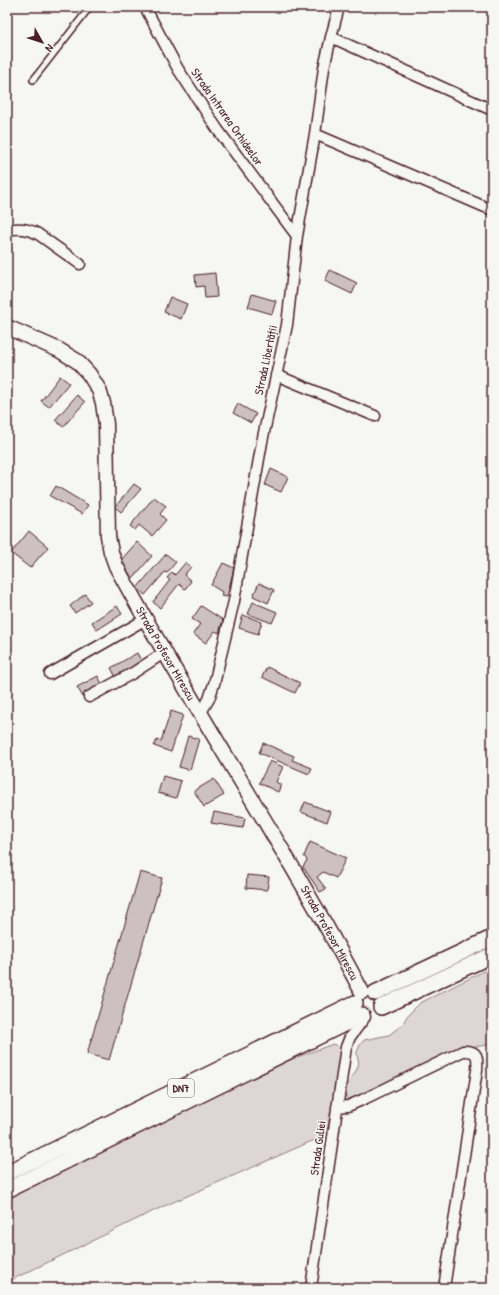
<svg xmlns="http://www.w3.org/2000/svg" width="499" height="1295" viewBox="0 0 499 1295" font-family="'Patrick Hand',sans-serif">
	<rect width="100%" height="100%" fill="#f6f6f2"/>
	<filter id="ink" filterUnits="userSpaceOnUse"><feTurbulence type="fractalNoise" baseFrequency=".025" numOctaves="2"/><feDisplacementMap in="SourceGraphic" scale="8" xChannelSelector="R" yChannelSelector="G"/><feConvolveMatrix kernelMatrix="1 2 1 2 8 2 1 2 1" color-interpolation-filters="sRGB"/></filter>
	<g filter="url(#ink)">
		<path fill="#ddd6d5" stroke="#947a80" d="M492,967V1043C483,1047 473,1047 463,1045L353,1099L349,1100L346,1097C346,1094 346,1090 347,1087C351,1074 364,1068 356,1054L360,1045L364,1040L389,1035L403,1024L407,1016L420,1003Z
			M333,1044L337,1046L340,1049V1057L333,1105L326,1135L162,1207L7,1282V1198L82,1160L286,1061Z"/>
		<path fill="#ccc1c0" stroke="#4a1f2b" d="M330,270L357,283L352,294L325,281Z
			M215,273L217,297L205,298L204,286L196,287L195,275Z
			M252,294L276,301L272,314L248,307Z
			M170,297L187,304L181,319L164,312Z
			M60,376L69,383L49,407L41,401Z
			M77,395L85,402L63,427L55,420Z
			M238,404L256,414L251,423L233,413Z
			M271,469L288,477L281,492L265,485Z
			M134,484L141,489L121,512L115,507Z
			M56,486L88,505L82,514L50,496Z
			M154,497L166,506L160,514L166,520L152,536L139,525L135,530L130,526Z
			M29,531L48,547L30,568L11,553Z
			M137,542L152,556L133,578L125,569L121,560Z
			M166,554L176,562L167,573L165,572L145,595L137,588Z
			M186,562L191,567L184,575L191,581L185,589L179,584L160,608L153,602L170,580L167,578L172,572L175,575Z
			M223,563L234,568L227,597L221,596L222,592L211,585Z
			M259,583L274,590L268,603L253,596Z
			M85,594L91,602L75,613L70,606Z
			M253,602L277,612L272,623L248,614Z
			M117,606L122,614L97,630L92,622Z
			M201,606L223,620L219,633L215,631L206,643L193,634L200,624L192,619Z
			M243,615L262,622L258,634L239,628Z
			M137,653L143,664L117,679L111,668Z
			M267,667L300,683L295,693L262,677Z
			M98,676L103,686L83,697L77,687Z
			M171,711L183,715L171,752L154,746L157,740L161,741Z
			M188,736L199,739L190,770L179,767Z
			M263,743L294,756L292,760L312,768L309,774L259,753Z
			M270,761L283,767L276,782L281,785L278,792L259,783Z
			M163,776L181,781L176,798L158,793Z
			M214,779L224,795L204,807L194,791Z
			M305,802L331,812L327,822L301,812Z
			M214,812L245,818L243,828L211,823Z
			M310,842L346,858L336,878L323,872L317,877L326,889L320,892L303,867L307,860L304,856Z
			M140,872L162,878L109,1060L87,1054Z
			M247,875L269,877L267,890L246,888Z"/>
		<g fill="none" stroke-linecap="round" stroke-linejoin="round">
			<defs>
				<path id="lane" d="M33,80L90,7"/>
				<path id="street" d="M145,7L178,69L218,130L297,236
					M331,37L492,110
					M315,134L492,210
					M7,230C19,228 27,228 38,234L80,264
					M276,375L375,416
					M50,674L146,619
					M89,697L133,673L165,652
					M200,714L209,699L214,684L234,601L262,442L287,325L297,236L315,134L324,68L331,37L339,7
					M337,1107L348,1106L362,1100L463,1051C478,1050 478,1057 477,1070L444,1288
					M311,1288L346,1047L350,1037L365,1017"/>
				<g id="secondary">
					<path id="s1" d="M7,327L59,350L77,361L89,374L99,390L103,403L106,424L108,536L111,552L116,566C194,711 286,847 362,992"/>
				</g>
				<path id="primary" d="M375,993L492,938
					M381,1007L492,955
					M7,1173L355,1003
					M7,1190L362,1015"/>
			</defs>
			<use href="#lane" stroke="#4a1f2b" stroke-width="8"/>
			<use href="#street" stroke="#4a1f2b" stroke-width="13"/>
			<use href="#secondary" stroke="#4a1f2b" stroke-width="17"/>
			<use href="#primary" stroke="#4a1f2b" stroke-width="18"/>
			<use href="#lane" stroke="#f6f6f2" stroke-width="5"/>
			<use href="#street" stroke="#f6f6f2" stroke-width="10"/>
			<use href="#secondary" stroke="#f6f6f2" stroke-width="14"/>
			<use href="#primary" stroke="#f6f6f2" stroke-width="15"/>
		</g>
	</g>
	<g text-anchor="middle" stroke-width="3" stroke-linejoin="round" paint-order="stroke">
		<rect fill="#f6f6f2" stroke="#7e6067" stroke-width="1" x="168" y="1079" width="26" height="18" rx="3"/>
		<g font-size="11" font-weight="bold" fill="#4a1f2b">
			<text x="181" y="1092">DN7</text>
		</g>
		<g font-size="12" fill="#4a1f2b" stroke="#f6f6f2">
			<text transform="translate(227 117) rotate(55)" y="4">Strada Intrarea Orhideelor</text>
			<text transform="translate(266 360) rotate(-78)" y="4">Strada Libertății</text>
			<text dy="4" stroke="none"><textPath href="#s1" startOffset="393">Strada Profesor Mirescu</textPath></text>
			<text dy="4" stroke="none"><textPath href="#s1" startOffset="717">Strada Profesor Mirescu</textPath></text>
			<text transform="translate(318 1148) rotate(-82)" y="4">Strada Guliei</text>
		</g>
	</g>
	<rect width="499" height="1295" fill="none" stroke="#f6f6f2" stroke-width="24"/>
	<rect x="12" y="12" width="475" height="1271" fill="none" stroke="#4a1f2b" stroke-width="1.5" filter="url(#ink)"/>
	<g transform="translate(42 42) rotate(129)" stroke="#f6f6f2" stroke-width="3" paint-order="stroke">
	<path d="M0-3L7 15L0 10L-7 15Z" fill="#4a1f2b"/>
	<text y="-6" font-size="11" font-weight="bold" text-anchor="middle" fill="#4a1f2b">N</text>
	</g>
</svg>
